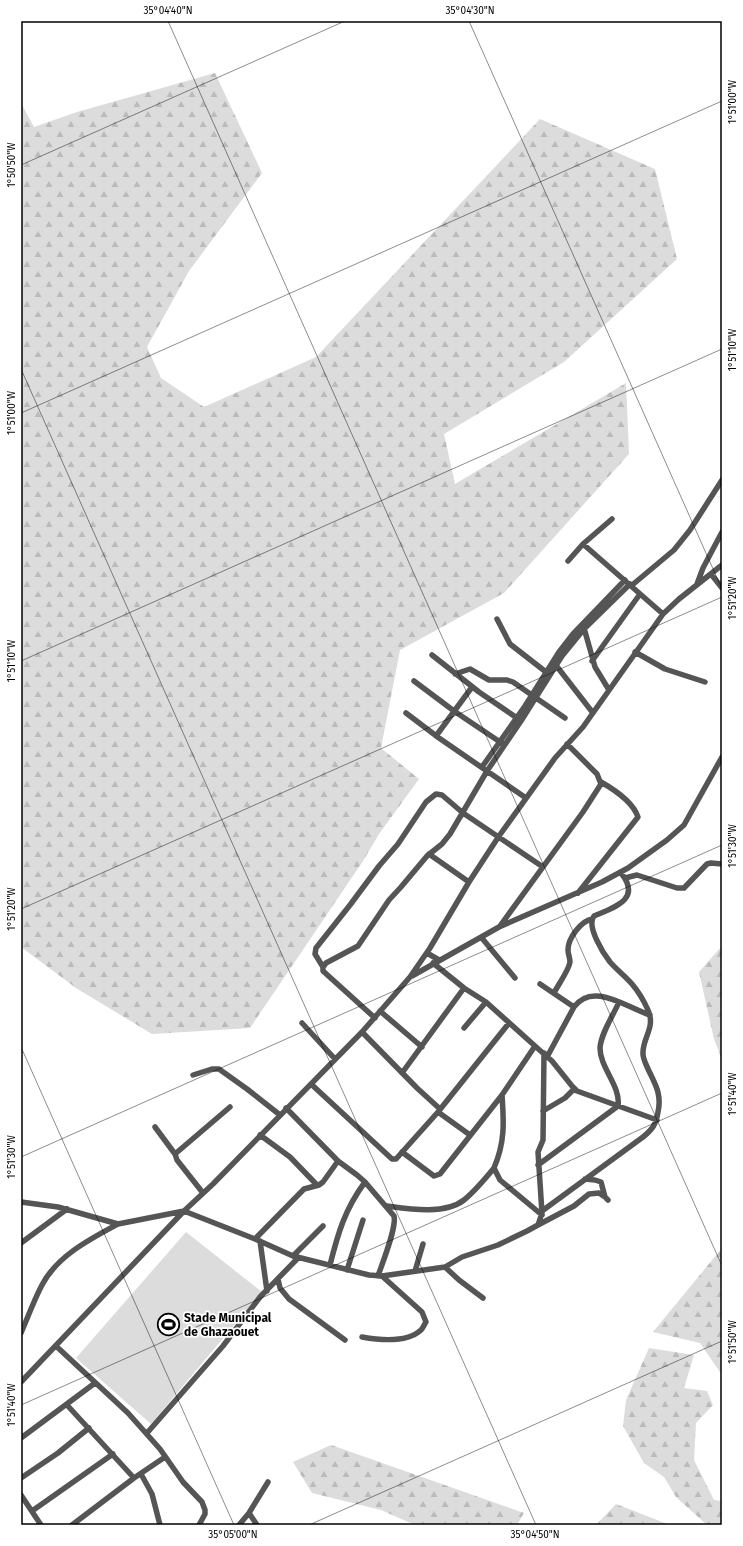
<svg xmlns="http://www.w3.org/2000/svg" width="743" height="1546" viewBox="0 0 743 1546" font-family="'Fira Sans',sans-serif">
	<defs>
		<pattern id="forest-firs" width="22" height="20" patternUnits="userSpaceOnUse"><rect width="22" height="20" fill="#dcdcdc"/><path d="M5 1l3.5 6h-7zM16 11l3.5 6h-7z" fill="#bbb"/></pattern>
	</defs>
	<rect width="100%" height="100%" fill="#fff"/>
	<path fill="url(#forest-firs)" d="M215,73L262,173L189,271L147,347L161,378L204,407L316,357L540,119L655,169L677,259L564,362L444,434L455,484L626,383L629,454L504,593L400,650L381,748L419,779L379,834L363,861L250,1028L152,1034L76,988L21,947V103L34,127L77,112Z
		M722,946V1060L714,1039L699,972Z
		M722,1248V1375L700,1343L653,1332Z
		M649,1348L694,1355L684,1388L707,1391L713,1405L696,1423L694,1460L714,1500L722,1501V1525H707L676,1497L664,1477L644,1463L623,1426L626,1400Z
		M331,1445L524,1513L517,1525H415L381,1510L312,1493L293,1462Z
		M616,1504L670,1525H596Z"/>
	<path fill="#dcdcdc" d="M186,1232L262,1292L151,1424L76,1358Z"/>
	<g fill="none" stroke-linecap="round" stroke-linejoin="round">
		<path stroke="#555" stroke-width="5.5" d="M583,544L663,614
			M568,561L583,544L612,519
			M711,574L722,588
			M697,584L703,568L722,532
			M631,586L674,550L690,530L722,480
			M497,619L510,644L546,672
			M584,628L595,667L609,690
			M635,652L665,669L705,682
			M432,655L479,692L520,720
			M592,661L640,594
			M555,664L593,713
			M455,674L470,669L489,680H507L513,682L565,718
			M414,681L454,711L503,744
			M406,713L439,738L526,798
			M436,736L472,687
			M482,767L525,706L559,652L573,634L625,580
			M429,854L469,882
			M625,878L637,875L677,888H684L707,864L711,863L722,864
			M578,893L638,817C633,802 615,790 601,782
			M500,926L583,812L601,784L597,774L567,744
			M481,937L515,978
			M427,953L439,960
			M323,967L315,954L316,948L350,905L379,866L398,844L426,802L436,794L442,795L463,813L543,867
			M412,976L499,927L602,882L628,868L667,840L684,825L722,757
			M540,984L574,1007
			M554,993C558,985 569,970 570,962C570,958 568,954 568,950C568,938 581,921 592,919
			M380,1011L422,1047
			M375,1018L323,971V967L326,963L358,946L389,900L401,887L427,856L442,844L450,834L487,771L521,721L562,656L584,629L630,584
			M302,1023L335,1059
			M464,1028L486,1002
			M362,1032L417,1088L440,1109
			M535,1046L552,1061L572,1086L577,1091L657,1120
			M547,1057L574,1007C593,981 627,1008 650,1015
			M402,1073L464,988
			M193,1075L212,1069H219L247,1089L280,1115
			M311,1084L392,1159H396L438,1112L509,1023
			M502,1095C504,1123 505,1142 494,1168L500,1180L542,1215
			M286,1108L338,1161L357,1175L365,1182L394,1216C397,1227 382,1264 378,1276
			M543,1111L565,1098L574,1089
			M438,1112L470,1135
			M155,1127L175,1154
			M260,1135L290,1157L317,1185
			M402,1152L434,1176L440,1174L502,1095L535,1046L486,1002L464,988L433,963
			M538,1165L618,1106C621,1086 600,1068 600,1048C601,1033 613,1016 619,1002
			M585,1179L595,1180L601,1182L605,1197
			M203,1193L177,1160L175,1154L230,1107
			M21,1202L58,1207L118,1224L184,1211L255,1239L293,1256L369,1275L382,1276L445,1267L462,1257L498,1245L527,1231L538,1225L542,1213L538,1152L543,1140L544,1053
			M387,1206C409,1209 445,1215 464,1200C475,1191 485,1179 494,1168
			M542,1211L643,1137C653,1129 656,1124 658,1112C662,1094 655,1084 648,1069C646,1064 643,1059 643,1054C642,1038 656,1028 648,1010C644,1001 638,991 632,984C625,976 617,970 610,962C603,953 586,926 594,916C615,907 642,899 621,873
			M538,1225L574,1206L589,1194L599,1193L605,1197L608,1200
			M255,1239L304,1189L319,1185L323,1182L338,1161
			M260,1241L267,1291
			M21,1243L67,1209
			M293,1256L323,1226
			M330,1265C338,1233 345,1209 365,1182
			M445,1267L459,1280L483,1298
			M347,1270L363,1220
			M415,1271L423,1244
			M278,1279L280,1288L289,1299L345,1340
			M21,1333C28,1317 34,1300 42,1285C57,1256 90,1239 118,1224
			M362,1337C379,1340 407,1343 421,1330C423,1328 424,1325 426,1322L422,1312L382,1276
			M56,1346L128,1413L160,1449L183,1482L202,1502L205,1510V1514L199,1525
			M21,1382L184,1211L213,1184L362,1032L410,977L430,948L469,882L499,836L555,758L583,727L663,614L679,599L722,565
			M67,1405L134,1478
			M147,1433L223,1346L260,1297L298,1258
			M21,1438L95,1383
			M141,1474L152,1494L160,1525
			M21,1478L58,1453L89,1428
			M21,1495L41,1525
			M32,1511L113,1454
			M249,1513L257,1525
			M72,1525L134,1478L165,1457
			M239,1525L249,1513L268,1482"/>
	</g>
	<path fill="none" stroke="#000" stroke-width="1" stroke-opacity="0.45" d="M168,21L722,1266M469,21L722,589M21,165L345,21M21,369L536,1525M21,413L722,101M21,661L722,349M21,909L722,597M21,1047L234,1525M21,1157L722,845M21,1405L722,1093M309,1525L722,1341"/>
	<defs>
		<symbol id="stadium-ring" viewBox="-11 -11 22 22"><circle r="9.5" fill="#fff" stroke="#000" stroke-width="1.5"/><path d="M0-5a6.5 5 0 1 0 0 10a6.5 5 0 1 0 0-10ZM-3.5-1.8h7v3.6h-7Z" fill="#000"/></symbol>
	</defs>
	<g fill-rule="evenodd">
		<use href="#stadium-ring" x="156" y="1312" width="25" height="25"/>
	</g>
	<g text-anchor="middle" stroke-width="3.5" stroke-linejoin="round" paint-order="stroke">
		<g font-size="12" font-weight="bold" fill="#000" stroke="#fff" text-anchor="start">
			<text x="184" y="1322">Stade Municipal<tspan x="184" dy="14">de Ghazaouet</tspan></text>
		</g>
	</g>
	<rect width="743" height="1546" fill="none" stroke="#ffffff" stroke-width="44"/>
	<rect x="22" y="22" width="699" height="1502" fill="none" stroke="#000" stroke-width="1.5"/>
	<g font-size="10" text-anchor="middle" fill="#000">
		<text x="168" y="14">35°04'40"N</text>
		<text x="470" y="14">35°04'30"N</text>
		<text transform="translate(732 102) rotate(-90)" y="4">1°51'00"W</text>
		<text transform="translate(11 165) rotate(-90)" y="4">1°50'50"W</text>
		<text transform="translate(732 350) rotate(-90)" y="4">1°51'10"W</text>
		<text transform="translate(11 413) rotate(-90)" y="4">1°51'00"W</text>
		<text transform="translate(732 598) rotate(-90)" y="4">1°51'20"W</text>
		<text transform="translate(11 661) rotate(-90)" y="4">1°51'10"W</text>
		<text transform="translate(732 846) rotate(-90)" y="4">1°51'30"W</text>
		<text transform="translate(11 909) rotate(-90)" y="4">1°51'20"W</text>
		<text transform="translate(732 1094) rotate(-90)" y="4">1°51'40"W</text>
		<text transform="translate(11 1157) rotate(-90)" y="4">1°51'30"W</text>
		<text transform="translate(732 1342) rotate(-90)" y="4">1°51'50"W</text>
		<text transform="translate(11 1405) rotate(-90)" y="4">1°51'40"W</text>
		<text x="233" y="1538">35°05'00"N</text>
		<text x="535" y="1538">35°04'50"N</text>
	</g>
</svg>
